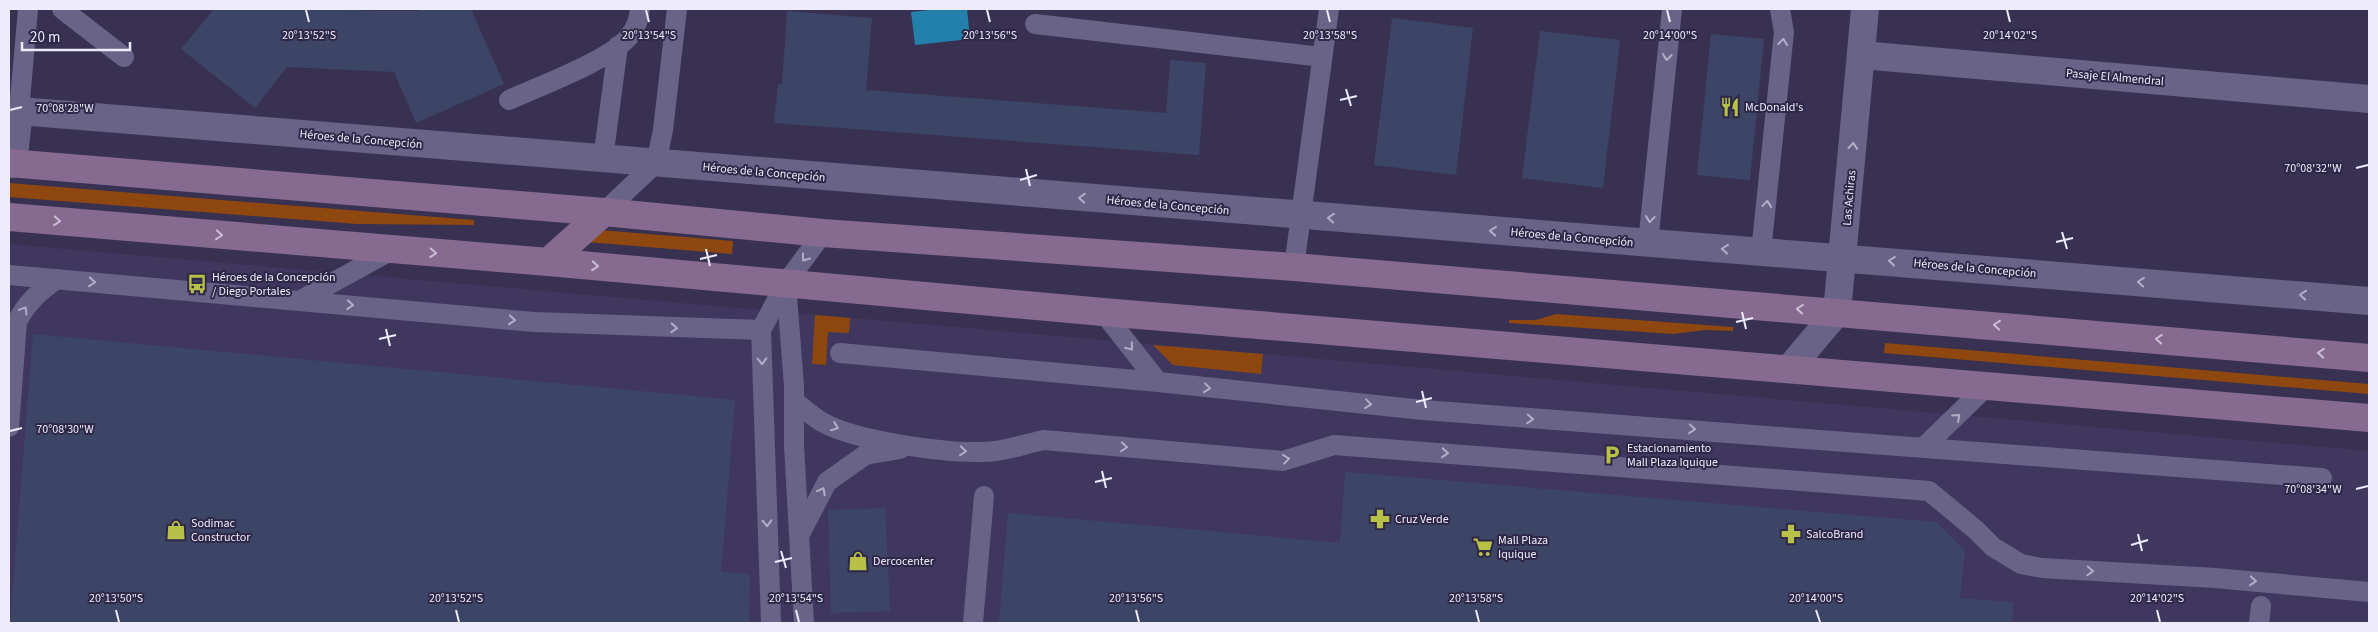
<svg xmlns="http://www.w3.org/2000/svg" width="2378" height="632" viewBox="0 0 2378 632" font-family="'Source Sans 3',sans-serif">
	<rect width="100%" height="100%" fill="#383152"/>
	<path fill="#40375f" d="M9,244L2369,451V623H9Z"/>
	<path fill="#8d470f" d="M9,183L474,220V225L357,224L9,197Z
		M600,230L733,241L732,254L586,242Z
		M1556,314L1733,327V331L1705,330L1673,334L1509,323V320H1536Z
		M815,315L850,318L849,333L828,332L826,365L812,364Z
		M1885,343L2369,384V394L1884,353Z
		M1153,345L1263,354L1261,374L1173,365Z"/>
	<path fill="#2280aa" d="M939,9H967L970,39L915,45L911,12Z"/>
	<path fill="#3d4567" d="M214,9L419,11L423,9H471L504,84L416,123L394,72L287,67L255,108L181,49Z
		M787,11L872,18L866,90L1166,113L1170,60L1206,63L1199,155L774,123L778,84H782Z
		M1392,18L1473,28L1456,175L1374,165Z
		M1540,31L1620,40L1603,188L1522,178Z
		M1711,34L1764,39L1750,180L1697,175Z
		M33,334L735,400L721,572L750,574L749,623H10Z
		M1345,472L1936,522L1965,551L1960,598L2013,602L2012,623H999L1008,513L1340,543Z
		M885,508L890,611L831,613L828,510Z"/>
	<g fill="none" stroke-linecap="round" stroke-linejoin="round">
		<path stroke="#6a6388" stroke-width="20" d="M62,9L124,57
			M1035,24L1322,57
			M509,100C539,86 614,59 631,34C637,26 639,19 640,9
			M19,111L28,9
			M603,159L618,46
			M604,212L656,163L663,130L677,9
			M1648,243L1672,9
			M1761,252L1784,32L1780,9
			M1294,267L1329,9
			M9,275L534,322L761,330
			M786,283L794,386V445L804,623
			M301,300L392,250
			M1103,312L1158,382
			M840,353L1158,382L1423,410L2322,478
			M794,401C803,408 812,416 822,422C855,441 944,453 983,452C1004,452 1024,444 1044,440L1283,461L1334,445L1929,491L1976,530L1993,547L2021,564L2042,568L2215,578L2369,592
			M9,427L17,322C27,302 39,292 57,279
			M1923,448L1988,385
			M800,534L827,482L865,455L900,449
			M771,623L761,330L786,283L823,233
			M973,623L984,496
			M2259,623L2261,606"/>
		<path stroke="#6a6388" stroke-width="28" d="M1861,55L2369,99
			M13,164L19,111L2369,301
			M1789,369L1837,312L1865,9"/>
		<path stroke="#876a8f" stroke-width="28" d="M9,163L604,212L823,233L1294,267L2369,358
			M9,217L548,262L1103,312L2369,418
			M548,262L604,212"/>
	</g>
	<defs><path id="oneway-chevron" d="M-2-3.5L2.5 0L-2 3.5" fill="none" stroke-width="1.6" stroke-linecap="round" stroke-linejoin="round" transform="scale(1.25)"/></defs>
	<g stroke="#b3aec8">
		<use href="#oneway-chevron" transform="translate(1783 42) rotate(-84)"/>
		<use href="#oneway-chevron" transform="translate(1667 57) rotate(96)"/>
		<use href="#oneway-chevron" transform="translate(1853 146) rotate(-85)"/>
		<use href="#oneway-chevron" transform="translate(1082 198) rotate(-175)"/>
		<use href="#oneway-chevron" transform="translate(1767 204) rotate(-85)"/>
		<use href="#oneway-chevron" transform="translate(1331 218) rotate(-175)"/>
		<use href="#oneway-chevron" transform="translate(1650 219) rotate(96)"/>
		<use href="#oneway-chevron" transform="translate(1493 231) rotate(-175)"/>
		<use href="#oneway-chevron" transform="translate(1725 249) rotate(-175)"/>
		<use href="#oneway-chevron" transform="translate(805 258) rotate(126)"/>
		<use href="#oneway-chevron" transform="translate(1892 261) rotate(-175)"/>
		<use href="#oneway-chevron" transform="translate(92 282) rotate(5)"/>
		<use href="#oneway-chevron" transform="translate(2141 282) rotate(-175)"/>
		<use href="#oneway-chevron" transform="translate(2303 295) rotate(-175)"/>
		<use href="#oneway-chevron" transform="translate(350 305) rotate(5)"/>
		<use href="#oneway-chevron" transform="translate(24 310) rotate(-59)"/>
		<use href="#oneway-chevron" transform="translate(512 320) rotate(5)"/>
		<use href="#oneway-chevron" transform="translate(674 328) rotate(3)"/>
		<use href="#oneway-chevron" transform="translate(1130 347) rotate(51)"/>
		<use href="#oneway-chevron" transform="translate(762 361) rotate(89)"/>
		<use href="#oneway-chevron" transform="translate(1207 388) rotate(7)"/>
		<use href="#oneway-chevron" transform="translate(1368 404) rotate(6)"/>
		<use href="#oneway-chevron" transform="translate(1957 417) rotate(-42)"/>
		<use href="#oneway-chevron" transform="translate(1530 419) rotate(4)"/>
		<use href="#oneway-chevron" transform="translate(835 427) rotate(21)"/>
		<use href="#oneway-chevron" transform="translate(1692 429) rotate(5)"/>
		<use href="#oneway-chevron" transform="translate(1124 447) rotate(5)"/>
		<use href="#oneway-chevron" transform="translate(963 451) rotate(5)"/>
		<use href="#oneway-chevron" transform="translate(1445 453) rotate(5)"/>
		<use href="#oneway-chevron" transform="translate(1286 459) rotate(-7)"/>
		<use href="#oneway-chevron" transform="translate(822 491) rotate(-62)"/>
		<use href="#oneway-chevron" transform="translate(767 523) rotate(88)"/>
		<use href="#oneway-chevron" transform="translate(2090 571) rotate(3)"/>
		<use href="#oneway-chevron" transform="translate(2253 581) rotate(5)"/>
	</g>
	<g stroke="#cabed6">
		<use href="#oneway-chevron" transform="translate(57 221) rotate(5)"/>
		<use href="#oneway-chevron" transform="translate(219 235) rotate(5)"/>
		<use href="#oneway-chevron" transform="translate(433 253) rotate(4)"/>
		<use href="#oneway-chevron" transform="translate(595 266) rotate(5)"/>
		<use href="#oneway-chevron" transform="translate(1800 309) rotate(-175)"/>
		<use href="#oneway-chevron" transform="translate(1997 325) rotate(-175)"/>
		<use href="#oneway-chevron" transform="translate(2159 339) rotate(-175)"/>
		<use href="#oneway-chevron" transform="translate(2321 353) rotate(-175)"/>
	</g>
	<path fill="none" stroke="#eeebfc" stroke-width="2" d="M306,10L309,22M646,10L649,22M987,10L990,22M1327,10L1330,22M1667,10L1670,22M2007,10L2010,22M1346,89L1351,106M1340,100L1357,96M10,110L22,107M2356,168L2368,165M1026,169L1030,186M1020,180L1037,175M2062,232L2067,249M2056,242L2073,238M706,249L710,266M700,259L717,255M1742,312L1746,329M1736,322L1753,318M386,329L390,346M379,339L396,335M1422,391L1426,408M1416,402L1432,398M10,431L22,428M1102,471L1106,488M1095,482L1112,478M2356,489L2368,486M2138,534L2142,551M2131,545L2148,540M781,551L786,568M775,562L792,558M116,610L119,622M456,610L459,622M796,610L799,622M1136,610L1139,622M1476,610L1479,622M1816,610L1820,622M2157,610L2160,622"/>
	<defs>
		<symbol id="restaurant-bare" viewBox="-9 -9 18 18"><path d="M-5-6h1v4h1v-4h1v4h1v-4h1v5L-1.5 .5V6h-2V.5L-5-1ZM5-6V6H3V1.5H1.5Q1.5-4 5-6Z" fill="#b8c147" stroke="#2e2747" stroke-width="2.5" paint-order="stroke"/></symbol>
		<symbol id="bus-bare" viewBox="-9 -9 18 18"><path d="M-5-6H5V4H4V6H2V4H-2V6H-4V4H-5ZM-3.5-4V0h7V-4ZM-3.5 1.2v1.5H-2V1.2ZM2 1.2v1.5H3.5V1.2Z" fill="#b8c147" stroke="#2e2747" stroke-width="2.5" paint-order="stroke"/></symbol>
		<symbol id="parking-bare" viewBox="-9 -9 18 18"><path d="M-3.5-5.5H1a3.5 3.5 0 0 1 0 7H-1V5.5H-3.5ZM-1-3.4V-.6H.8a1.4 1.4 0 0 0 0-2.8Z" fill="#b8c147" stroke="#2e2747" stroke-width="2.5" paint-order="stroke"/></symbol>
		<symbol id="pharmacy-bare" viewBox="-9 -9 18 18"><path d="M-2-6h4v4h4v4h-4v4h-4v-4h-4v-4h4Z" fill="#b8c147" stroke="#2e2747" stroke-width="2.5" paint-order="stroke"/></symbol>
		<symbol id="shop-bare" viewBox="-9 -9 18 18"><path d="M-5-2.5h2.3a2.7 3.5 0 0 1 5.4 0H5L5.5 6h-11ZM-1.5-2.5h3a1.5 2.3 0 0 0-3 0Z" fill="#b8c147" stroke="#2e2747" stroke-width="2.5" paint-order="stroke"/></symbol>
		<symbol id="supermarket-bare" viewBox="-9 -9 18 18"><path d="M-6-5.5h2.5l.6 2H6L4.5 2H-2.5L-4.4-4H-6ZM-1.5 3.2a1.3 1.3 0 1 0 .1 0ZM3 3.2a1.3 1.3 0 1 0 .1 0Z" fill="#b8c147" stroke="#2e2747" stroke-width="2.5" paint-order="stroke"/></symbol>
	</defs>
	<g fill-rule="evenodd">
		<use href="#restaurant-bare" x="1716" y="93" width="28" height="28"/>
		<use href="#bus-bare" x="183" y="270" width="28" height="28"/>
		<use href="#parking-bare" x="1598" y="441" width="28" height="28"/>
		<use href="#pharmacy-bare" x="1366" y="505" width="28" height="28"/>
		<use href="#shop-bare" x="162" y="516" width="28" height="28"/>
		<use href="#pharmacy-bare" x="1777" y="520" width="28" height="28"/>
		<use href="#supermarket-bare" x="1469" y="533" width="28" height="28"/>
		<use href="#shop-bare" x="844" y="547" width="28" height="28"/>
	</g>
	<g text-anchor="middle" stroke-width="4" stroke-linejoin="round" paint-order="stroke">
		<g font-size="12" fill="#eeebfc" stroke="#2e2747">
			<text transform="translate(2115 77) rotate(5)" y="4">Pasaje El Almendral</text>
			<text transform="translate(361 139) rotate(5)" y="4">Héroes de la Concepción</text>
			<text transform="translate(764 172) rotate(5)" y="4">Héroes de la Concepción</text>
			<text transform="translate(1849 198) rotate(-85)" y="4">Las Achiras</text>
			<text transform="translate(1168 205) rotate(5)" y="4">Héroes de la Concepción</text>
			<text transform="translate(1572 237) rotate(5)" y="4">Héroes de la Concepción</text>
			<text transform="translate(1975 268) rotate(5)" y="4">Héroes de la Concepción</text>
		</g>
		<g font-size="12" fill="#eeebfc" stroke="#2e2747" text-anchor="start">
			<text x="1745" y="111">McDonald's</text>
			<text x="212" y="281">Héroes de la Concepción<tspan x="212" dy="14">/ Diego Portales</tspan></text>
			<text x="1627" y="452">Estacionamiento<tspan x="1627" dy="14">Mall Plaza Iquique</tspan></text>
			<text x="1395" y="523">Cruz Verde</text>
			<text x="191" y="527">Sodimac<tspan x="191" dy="14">Constructor</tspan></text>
			<text x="1806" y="538">SalcoBrand</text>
			<text x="1498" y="544">Mall Plaza<tspan x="1498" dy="14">Iquique</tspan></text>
			<text x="873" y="565">Dercocenter</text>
		</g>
	</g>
	<g font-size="12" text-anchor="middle" fill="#eeebfc" stroke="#2e2747" stroke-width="4" stroke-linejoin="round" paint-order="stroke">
		<text x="990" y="39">20°13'56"S</text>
		<text x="1330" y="39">20°13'58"S</text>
		<text x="1670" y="39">20°14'00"S</text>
		<text x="2010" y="39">20°14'02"S</text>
		<text x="309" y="39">20°13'52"S</text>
		<text x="649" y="39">20°13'54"S</text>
		<text x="65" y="112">70°08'28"W</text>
		<text x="2313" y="172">70°08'32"W</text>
		<text x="65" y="433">70°08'30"W</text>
		<text x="2313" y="493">70°08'34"W</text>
		<text x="116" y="602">20°13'50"S</text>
		<text x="456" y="602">20°13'52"S</text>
		<text x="796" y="602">20°13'54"S</text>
		<text x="1136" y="602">20°13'56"S</text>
		<text x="1476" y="602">20°13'58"S</text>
		<text x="1816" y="602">20°14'00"S</text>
		<text x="2157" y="602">20°14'02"S</text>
	</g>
	<rect width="2378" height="632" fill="none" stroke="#eeebfc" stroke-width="20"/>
	<path d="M22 42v8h108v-8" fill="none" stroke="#eeebfc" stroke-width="2.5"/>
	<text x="30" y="42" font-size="15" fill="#eeebfc" stroke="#2e2747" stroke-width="4" paint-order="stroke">20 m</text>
</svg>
